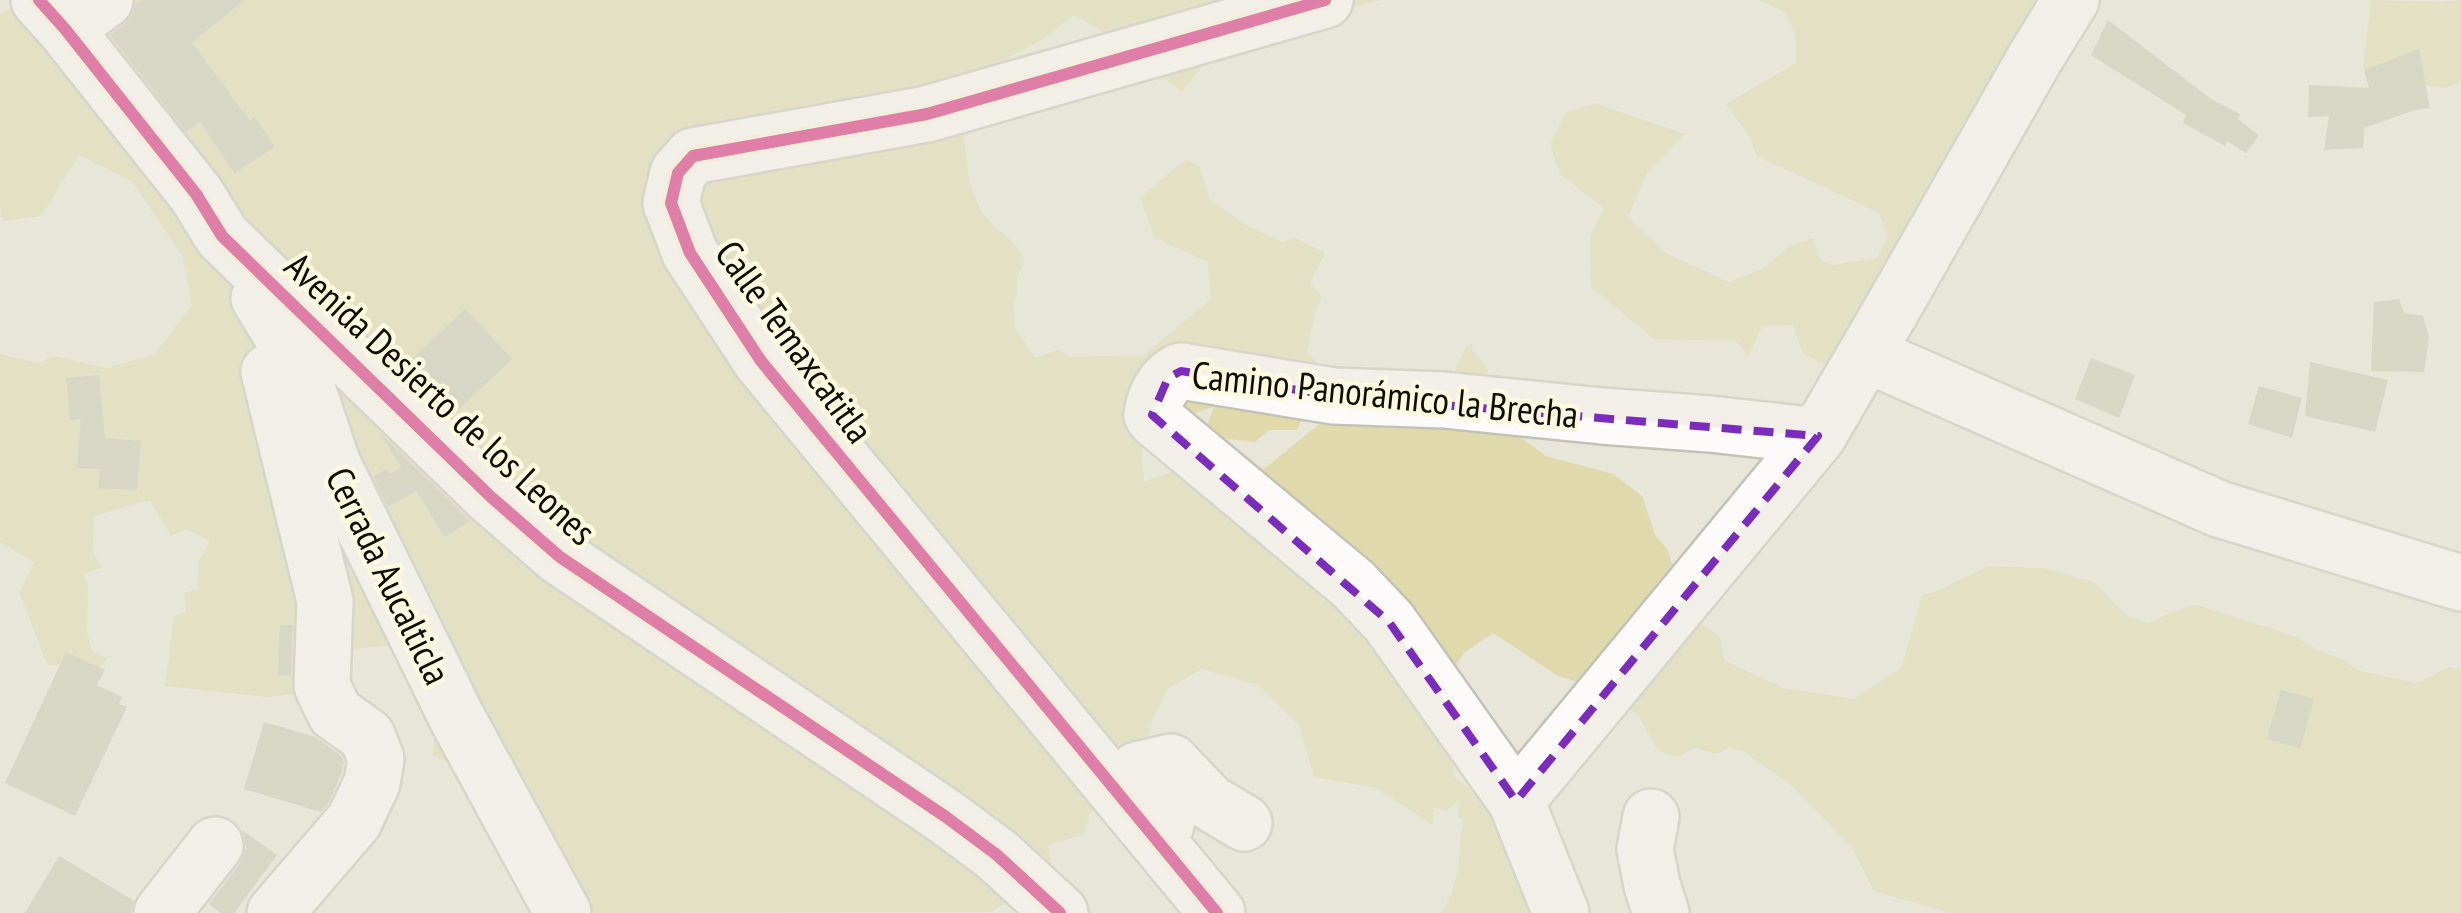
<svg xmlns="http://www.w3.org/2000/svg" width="2461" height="913" viewBox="0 0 2461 913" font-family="'PT Sans Narrow',sans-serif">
	<rect width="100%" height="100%" fill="#e8e6d8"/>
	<path fill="#dfd9ac" d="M21,0H1381L1353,7L1298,9L1234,26L1182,92C1147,65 1113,33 1073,15L1044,39L998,63L970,98L962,115L969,182L982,214L1020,250L1024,262L1017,276V295L1014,302L1015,327L1035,358L1057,350L1072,357L1144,355L1210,300L1208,262L1155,238L1140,197L1186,160L1199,166L1210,199L1244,224L1282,242L1295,238L1325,253L1310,282L1322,297L1315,313L1307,351L1324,372L1297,430H1269L1255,442L1228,439L1200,440L1215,406L1161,426L1141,441L1144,482L1188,466L1260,472L1333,413H1462L1455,369L1466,346L1472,344V350L1488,369V394L1496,420L1546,456L1613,474L1642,496L1655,535L1668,550L1671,562L1689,582L1699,621L1720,638L1725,661L1783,688L1854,699L1902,667L1922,595L1935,592L1988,566L2044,568L2094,582L2127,616L2149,623L2176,610L2197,605L2294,636L2319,651L2339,658L2360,671L2417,683L2449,667L2461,669V913H1950L1874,891L1853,849L1790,784L1744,752L1731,747L1716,754L1695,748L1677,757L1658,751L1638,715L1599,688L1558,676L1493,633L1465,652L1452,671L1455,729L1453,775L1499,814L1535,913H1441C1462,880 1457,858 1463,821L1458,816L1459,800L1446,811L1433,807V825L1376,788L1314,777L1299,725L1258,685L1202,669L1166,689L1161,704L1152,720L1143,761L1091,812L1083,835L1048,845L1055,883L1019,894L991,912L561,913L538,813L433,755L437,696L410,643L326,652L295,694L267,697L165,686L174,616L186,612L184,593L197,589L199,561L210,542L187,529L171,536L150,500L94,516L93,551L101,568L83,574L88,584L87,633L92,652L108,658L90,679L78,663L48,665C37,642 30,617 19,593L34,562L0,542V354L39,363L54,356L107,368L155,354L192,305L183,258L132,181L79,155L41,216L3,221L0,210V15Z
		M1759,0H2052L2003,67L1988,79L1982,113L1850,376L1803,354L1793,325L1762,326L1748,357L1736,341L1654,339L1591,287L1590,237L1604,208L1560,174L1550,143L1565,113L1595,103L1685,134L1647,173L1628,217L1667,254L1729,282L1762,269L1790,246L1813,238L1820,260L1832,265L1877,258L1888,235L1878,212L1757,156L1749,135L1726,104L1796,63L1795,34L1786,13Z
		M2371,0L2440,2L2461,0V82L2446,88L2420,85L2417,93L2363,68Z"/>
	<path fill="#c6c3aa" d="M141,0H244L192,43L250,121L255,117L275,147L234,173L200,122L186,132L110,35L124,25L133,14L135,5Z
		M2108,20L2211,99L2240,114L2238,119L2259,135L2246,153L2227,141L2225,146L2183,123L2186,115L2091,55Z
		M2419,49L2430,108L2415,110L2364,128L2363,148L2324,150L2329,116L2308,117L2309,85L2369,88L2364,70Z
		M2399,299L2404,313L2423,316L2429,338L2424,372L2371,371L2374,302Z
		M465,309L512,359L452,416L414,379L418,375L407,364Z
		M2091,358L2135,375L2119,418L2075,399Z
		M2310,362L2388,380L2375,432L2305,416Z
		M99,375L105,438L141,441L137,490L98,488L100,469L77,468L81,419L70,420L66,378Z
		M2259,386L2302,398L2292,438L2248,424Z
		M379,432L469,520L470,521L445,537L416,491L388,507L373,476L387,469L390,474L401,467Z
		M280,625H293L291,675H278Z
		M66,652L105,670L97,685L122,697L119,704L127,707L75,816L5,783Z
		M2281,690L2314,699L2300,748L2267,739Z
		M264,722L316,737L341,756L344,762L341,775L328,804L321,812L244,789Z
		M241,829L277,855L234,913H221L209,904L240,863L246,848L244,834Z
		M59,856L134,901L131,913H25Z"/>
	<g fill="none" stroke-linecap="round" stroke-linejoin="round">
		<defs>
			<path id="minor" d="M39,0L65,29L196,194L222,236L491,497L560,557L946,817L997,855L1060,913
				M65,29L105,0
				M259,298L299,364L333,465L457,718L563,913
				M1866,354L2219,509L2461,583
				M269,372L325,601L322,686L335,713L367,736L376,759L372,783L354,821L275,913
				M1516,801L1818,436L1899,297L2035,58L2071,0
				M1651,817L1645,849L1652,885L1661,913
				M1166,825L1154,809L1137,770L1171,762L1209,802L1244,823
				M162,913L215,845
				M1217,913L761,361L690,253L671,203L678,173L693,156L927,114L1325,0
				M1561,913L1516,801L1389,622L1353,584L1156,420L1152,415C1154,397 1164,378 1181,371L1334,396L1444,400L1602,416L1710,424L1818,436"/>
		</defs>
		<use href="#minor" stroke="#c3c2b7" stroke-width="60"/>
		<use href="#minor" stroke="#fcfbf9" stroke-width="55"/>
		<defs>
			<path id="cycleway" d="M39,0L65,29L196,194L222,236L491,497L560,557L946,817L997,855L1060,913
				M1217,913L761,361L690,253L671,203L678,173L693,156L927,114L1325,0"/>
		</defs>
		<use href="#cycleway" stroke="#fcf9de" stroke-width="19"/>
		<use href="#cycleway" stroke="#d6006c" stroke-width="12"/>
	</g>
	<path d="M0 0H2461V913H0ZM1181,371L1334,396L1818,436L1516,801L1389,622L1152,415L1168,378Z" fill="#e8e6d8" fill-opacity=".55" fill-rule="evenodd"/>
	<path fill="none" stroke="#7b2cbf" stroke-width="8" stroke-dasharray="20 12" stroke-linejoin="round" d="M1181,371L1334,396L1818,436L1516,801L1389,622L1152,415L1168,378Z"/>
	<g text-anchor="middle" stroke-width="9" stroke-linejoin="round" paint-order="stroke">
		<g font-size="38" fill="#0f0e05" stroke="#fcf9de">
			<text transform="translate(794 342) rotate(54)" y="13">Calle Temaxcatitla</text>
			<text transform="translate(1385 395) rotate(6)" y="13">Camino Panorámico la Brecha</text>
			<text transform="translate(440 399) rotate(43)" y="13">Avenida Desierto de los Leones</text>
			<text transform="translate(388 576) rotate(64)" y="13">Cerrada Aucalticla</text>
		</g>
	</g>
</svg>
